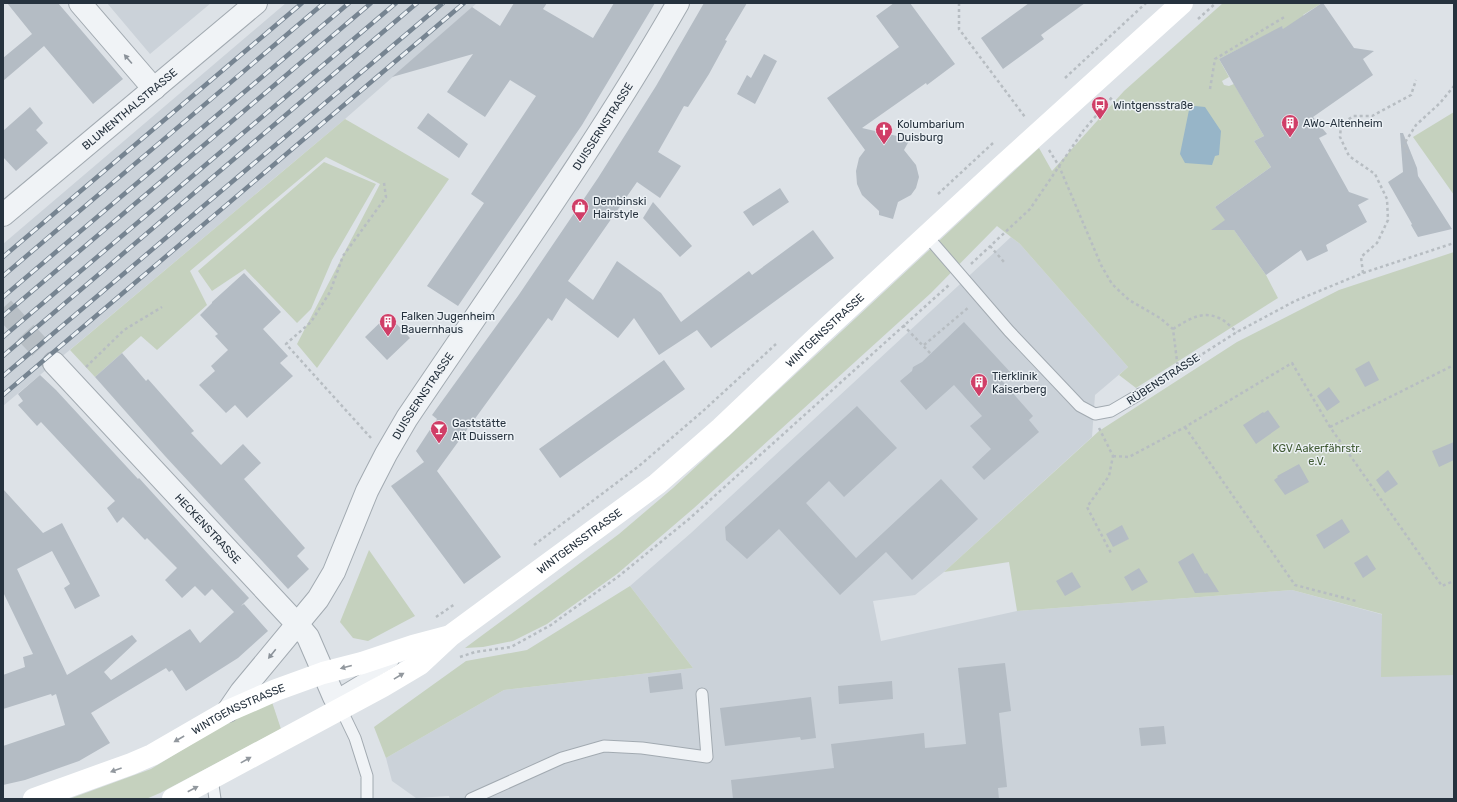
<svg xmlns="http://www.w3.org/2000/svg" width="1457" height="802" viewBox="0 0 1457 802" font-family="Rubik,sans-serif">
	<rect width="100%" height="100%" fill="#dde2e7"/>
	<path fill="#cbd2d9" d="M107,3H211L150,54Z
		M286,3H477L345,119L3,406V244Z
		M1011,237L1020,244L1128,367L1095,395L1092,437L944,572L915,595L873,601L881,641L1017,611L1292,590L1454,634V799H450L449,796L416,798L392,781L386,758L504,690L693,668L630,586L691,533Z"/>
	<path fill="#c5d1be" d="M1223,3H1322L1303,15L1306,21L1292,46L1282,27L1219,59L1229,77L1222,81L1224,85L1229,86L1234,84L1264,136L1254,141L1271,167L1215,207L1232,227L1266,275L1278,298L1136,388L1119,375L1128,367L1020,244L997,226L931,293L694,508L617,574L547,624L513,641L483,647L465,648L619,534L673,488L1039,148L1052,171L1124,91Z
		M1454,112V195L1413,137Z
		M345,119L449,179L317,368L297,344L380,184L326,157L190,271L207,305L157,350L141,336L95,377L70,350Z
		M324,162L376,184L332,260L311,309L297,323L245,269L212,291L198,271Z
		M1454,252V675L1381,677L1382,614L1292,590L1017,611L1009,562L944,572L1099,431L1237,342L1339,290Z
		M369,550L415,616L368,641L353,638L340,622Z
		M630,586L693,668L504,690L386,758L374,727L466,661L527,650Z
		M271,699L281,729L160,793L146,799H69L151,769L231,720Z"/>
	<path fill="#97b5c8" d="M1195,106L1205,107L1221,131L1219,155L1215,156L1212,165L1185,163L1180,154L1189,110Z"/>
	<path fill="#b4bcc4" d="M7,3H58L123,79L93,104L44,46L3,81V58L32,34Z
		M514,3H547L543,9L593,38L614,3H655L582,125L458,306L427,286L484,203L471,194L536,96L510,80L485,117L447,92L473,54L392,77L472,7L500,26Z
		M704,3H747L725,40L727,41L709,74L688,107L684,106L658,152L681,166L660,198L637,182L568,281L593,300L617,261L661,293L681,322L749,271L752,275L813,230L834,258L711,348L697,330L659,355L634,318L618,338L566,298L552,321L548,318L437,471L501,557L464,584L391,486L424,462L416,451L437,419L432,415L518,296L598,178L656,86Z
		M894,3H910L955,64L927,85L926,83L862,128L910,139L904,150L916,165L919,177L916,188L911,195L898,202L893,219L879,215V211L862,195L857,184L856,171L859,158L865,150L827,98L899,47L876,16Z
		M1029,3H1085L1041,35L1044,39L1003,69L981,38Z
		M1322,3H1323L1354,48L1374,51L1363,59L1373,75L1313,117L1327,134L1319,138L1349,192L1369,199L1358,205L1367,222L1326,245L1328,251L1307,261L1301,250L1266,275L1234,230H1211L1225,220L1215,207L1271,167L1254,141L1264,136L1219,59L1282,26L1283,29Z
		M764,54L777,61L755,104L737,94L747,75L751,78Z
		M30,107L43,123L36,130L48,143L16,171L3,157V131Z
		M428,113L468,144L459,158L417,128Z
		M1400,133H1403L1417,168L1418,176L1452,229L1418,237L1411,225L1412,224L1388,182L1403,172Z
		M780,188L789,202L753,226L743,212Z
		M653,202L692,246L680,257L643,218Z
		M244,273L281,312L263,329L288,356L280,363L293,376L247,418L235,405L226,413L199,385L215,371L211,366L228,350L215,336L218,334L200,315L212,303V302Z
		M388,315L410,338L387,360L365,337Z
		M964,322L1012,374L1003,382L1033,416L1029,420L1039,432L984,480L972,467L991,449L970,426L982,416L954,385L926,410L900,381L912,371L913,367L922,362Z
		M122,353L146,381L148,379L194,431L191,433L221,465L243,444L261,463L244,479L305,548L297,556L309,569L288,589L165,456L95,377Z
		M664,360L685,389L560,478L539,449Z
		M1369,361L1379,380L1365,387L1355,369Z
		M40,375L56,390L138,479L139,478L210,556L249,598L241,606L244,604L268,631L238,658L186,691L172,670L169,672L166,668L91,713L110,743L79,761L25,780L3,785V746L65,725L56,694L52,696L51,694L3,709V675L25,667L23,657L33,654L3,592V489L43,533L62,523L100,596L75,609L64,588L70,584L52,551L17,569L67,675L132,635L137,641L104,672L111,680L190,629L200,643L234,612L212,589L205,596L195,586L182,598L165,580L177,568L147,538L145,540L123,517L117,523L107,508L115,501L41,422L37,426L18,405L23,401L18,394Z
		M1329,387L1340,402L1327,411L1317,396Z
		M857,406L897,448L844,497L829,481L806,503L856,558L941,479L978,519L912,580L886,552L840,595L779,529L747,559L726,540L725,527Z
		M1268,410L1280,427L1256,444L1243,425L1263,412L1264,413Z
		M1454,442V460L1439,467L1432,451Z
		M1299,464L1309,482L1285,495L1274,480L1278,477L1277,476Z
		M1388,470L1398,484L1385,493L1376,480Z
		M1342,519L1350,532L1324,549L1316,535Z
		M1122,525L1129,539L1113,547L1106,534Z
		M1193,553L1205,574L1207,573L1219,592L1195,593L1178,562Z
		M1367,555L1376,569L1363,578L1354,563Z
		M1139,568L1148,582L1132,591L1124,577Z
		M1072,572L1081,587L1065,596L1056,581Z
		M1005,663L1011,711L999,713L1007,787L998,788L999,799H733L731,780L834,768L831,744L924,733L925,748L966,744L958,668Z
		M681,673L683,689L650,693L648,677Z
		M892,681L893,699L839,704L838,686Z
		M811,697L816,738L801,740L800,737L725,746L720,708Z
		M1164,726L1166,744L1141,746L1139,728Z"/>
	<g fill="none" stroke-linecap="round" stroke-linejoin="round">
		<path stroke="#b8bfc5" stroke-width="22" stroke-dasharray="22 11" stroke-linecap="butt" d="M3,308L54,363"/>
		<defs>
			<path id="service" d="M927,236L1009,331L1080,406L1095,414L1111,411L1140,394
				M334,697L393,661
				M341,709L355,738L367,776V799
				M212,778L215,799
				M471,799L562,758L604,746L642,748L707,757L702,694"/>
			<g id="minor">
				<path d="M80,3L154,89"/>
				<path id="s1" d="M3,215L256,3"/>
				<path id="s2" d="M54,363L297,624L308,637L334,697L341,709"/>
				<path id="s3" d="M228,711L241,692L318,599L334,572L367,491L386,454L407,418C499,281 596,146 678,3"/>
			</g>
		</defs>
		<use href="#service" stroke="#a2aab1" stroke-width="13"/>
		<use href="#minor" stroke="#a2aab1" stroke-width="24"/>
		<path stroke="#b7bdc2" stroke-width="2.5" stroke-dasharray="3 3" stroke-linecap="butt" d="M959,3V29L1025,117
			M1198,19L1216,3
			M1065,78L1146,3
			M1210,89L1215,59L1286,16
			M1049,150L1059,166L1101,265L1112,284L1129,300L1160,318L1173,329L1178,369
			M1407,153L1404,144L1416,125L1440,103L1454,86
			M938,194L993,143
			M990,246L1004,262
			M971,264L1030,209L1083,131L1113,96
			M1363,273L1361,257L1377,243L1388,220L1387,199L1375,174L1349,156L1340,137L1341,125L1353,116H1372L1411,95L1416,80
			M903,325L931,354
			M1173,329C1188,320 1201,310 1219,318C1226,321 1232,328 1237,332
			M924,345L969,307
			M86,367L124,330L162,307
			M1152,386L1237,332L1295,301L1363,273L1454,243
			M1185,427L1295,585L1356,601
			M1330,427L1454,365
			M1099,428L1113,456L1109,476L1087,507L1112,555
			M371,438L286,344L311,322L330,292L343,256L386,197L384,183
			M1113,456L1129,457L1185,427L1292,363L1330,427L1442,586L1454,581
			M534,545L639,466L703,411L776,344
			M436,617L455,604
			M460,657L475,652L511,647L551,625L619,576L689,519L949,285"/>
		<use href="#service" stroke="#f0f3f6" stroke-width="11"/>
		<use href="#minor" stroke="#f0f3f6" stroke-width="22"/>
		<g stroke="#fff" stroke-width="22">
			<path id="s4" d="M34,799L131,764L152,755L228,711L276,690L323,673L362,663L413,646L447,637"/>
			<path id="s5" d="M173,799L383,686L420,664L450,636L657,484L721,428L816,338L1002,166L1182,3"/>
		</g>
		<defs>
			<path id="rail" d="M3,257L302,3
				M3,276L324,3
				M3,297L349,3
				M3,316L371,3
				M3,337L396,3
				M3,356L417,3
				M3,376L443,3
				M3,395L464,3"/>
		</defs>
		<use href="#rail" stroke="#768491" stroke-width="4.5"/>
		<use href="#rail" stroke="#ecf1f5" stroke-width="3" stroke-dasharray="9" stroke-linecap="butt"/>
	</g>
	<defs><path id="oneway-solid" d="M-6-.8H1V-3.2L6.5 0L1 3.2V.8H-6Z"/></defs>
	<g fill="#8b929a">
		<use href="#oneway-solid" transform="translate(128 59) rotate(-131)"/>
		<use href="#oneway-solid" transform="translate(272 654) rotate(129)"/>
	</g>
	<g fill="#92989e">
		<use href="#oneway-solid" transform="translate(346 667) rotate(165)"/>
		<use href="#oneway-solid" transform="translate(399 676) rotate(-31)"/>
		<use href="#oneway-solid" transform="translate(179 739) rotate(150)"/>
		<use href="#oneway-solid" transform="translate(246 760) rotate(-29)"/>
		<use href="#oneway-solid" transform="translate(116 770) rotate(160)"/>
		<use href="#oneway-solid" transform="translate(193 789) rotate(-28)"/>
	</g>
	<defs>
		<symbol id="bus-pin" viewBox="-11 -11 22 30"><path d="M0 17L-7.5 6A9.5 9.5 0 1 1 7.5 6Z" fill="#d03e67" stroke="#ecf1f5"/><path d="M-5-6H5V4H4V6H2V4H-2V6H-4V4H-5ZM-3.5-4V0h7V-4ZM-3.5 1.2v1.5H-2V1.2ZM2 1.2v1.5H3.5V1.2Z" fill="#fff"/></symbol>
		<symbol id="building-pin" viewBox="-11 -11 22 30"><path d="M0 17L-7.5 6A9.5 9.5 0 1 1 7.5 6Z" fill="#d03e67" stroke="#ecf1f5"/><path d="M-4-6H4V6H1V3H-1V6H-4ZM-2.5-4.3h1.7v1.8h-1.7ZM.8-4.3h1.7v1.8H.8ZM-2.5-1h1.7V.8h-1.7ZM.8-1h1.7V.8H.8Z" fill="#fff"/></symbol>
		<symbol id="church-pin" viewBox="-11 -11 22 30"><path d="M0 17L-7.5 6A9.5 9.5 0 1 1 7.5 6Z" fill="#d03e67" stroke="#ecf1f5"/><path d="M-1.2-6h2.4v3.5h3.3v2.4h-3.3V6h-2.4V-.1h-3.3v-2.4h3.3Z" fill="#fff"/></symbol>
		<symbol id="shop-pin" viewBox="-11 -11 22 30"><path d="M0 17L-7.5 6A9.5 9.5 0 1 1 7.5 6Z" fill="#d03e67" stroke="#ecf1f5"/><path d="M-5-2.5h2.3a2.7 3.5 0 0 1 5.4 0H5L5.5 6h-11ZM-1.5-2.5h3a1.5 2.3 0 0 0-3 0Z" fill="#fff"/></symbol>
		<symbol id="bar-pin" viewBox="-11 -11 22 30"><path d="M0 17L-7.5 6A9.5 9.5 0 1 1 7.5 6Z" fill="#d03e67" stroke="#ecf1f5"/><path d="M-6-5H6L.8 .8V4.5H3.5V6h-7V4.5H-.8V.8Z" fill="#fff"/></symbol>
	</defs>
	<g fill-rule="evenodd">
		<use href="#bus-pin" x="1090" y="95" width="20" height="27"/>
		<use href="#building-pin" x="1280" y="113" width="20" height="27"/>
		<use href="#church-pin" x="874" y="120" width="20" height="27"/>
		<use href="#shop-pin" x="570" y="197" width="20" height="27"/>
		<use href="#building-pin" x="378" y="312" width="20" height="27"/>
		<use href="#building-pin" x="969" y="372" width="20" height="27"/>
		<use href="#bar-pin" x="429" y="419" width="20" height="27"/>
	</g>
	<g text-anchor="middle" stroke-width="3" stroke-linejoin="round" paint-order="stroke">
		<g font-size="11" fill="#26323e" stroke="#ecf1f5" text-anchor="start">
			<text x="1113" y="109">Wintgensstraße</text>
			<text x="1303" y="127">AWo-Altenheim</text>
			<text x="897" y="128">Kolumbarium<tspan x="897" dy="13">Duisburg</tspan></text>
			<text x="593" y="205">Dembinski<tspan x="593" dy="13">Hairstyle</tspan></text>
			<text x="401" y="320">Falken Jugenheim<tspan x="401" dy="13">Bauernhaus</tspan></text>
			<text x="992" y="380">Tierklinik<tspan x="992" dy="13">Kaiserberg</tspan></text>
			<text x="452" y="427">Gaststätte<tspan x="452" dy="13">Alt Duissern</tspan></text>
		</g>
		<g font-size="11" fill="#26323e" stroke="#ecf1f5">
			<text dy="4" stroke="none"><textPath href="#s1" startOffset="165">BLUMENTHALSTRASSE</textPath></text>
			<text dy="4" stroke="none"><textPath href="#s3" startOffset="697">DUISSERNSTRASSE</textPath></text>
			<text dy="4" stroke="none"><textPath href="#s5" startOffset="807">WINTGENSSTRASSE</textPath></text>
			<text transform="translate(1163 379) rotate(-33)" y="4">RÜBENSTRASSE</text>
			<text dy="4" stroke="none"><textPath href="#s3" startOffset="373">DUISSERNSTRASSE</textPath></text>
			<text dy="4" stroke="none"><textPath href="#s2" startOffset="226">HECKENSTRASSE</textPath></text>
			<text dy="4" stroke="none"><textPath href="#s5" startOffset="483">WINTGENSSTRASSE</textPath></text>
			<text dy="4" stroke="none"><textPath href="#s4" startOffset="224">WINTGENSSTRASSE</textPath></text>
		</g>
		<g font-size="11" fill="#405a33" stroke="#ecf1f5">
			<text x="1317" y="452">KGV Aakerfährstr.<tspan x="1317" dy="13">e.V.</tspan></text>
		</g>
	</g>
	<rect width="1457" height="802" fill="none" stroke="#26323e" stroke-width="8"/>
</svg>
